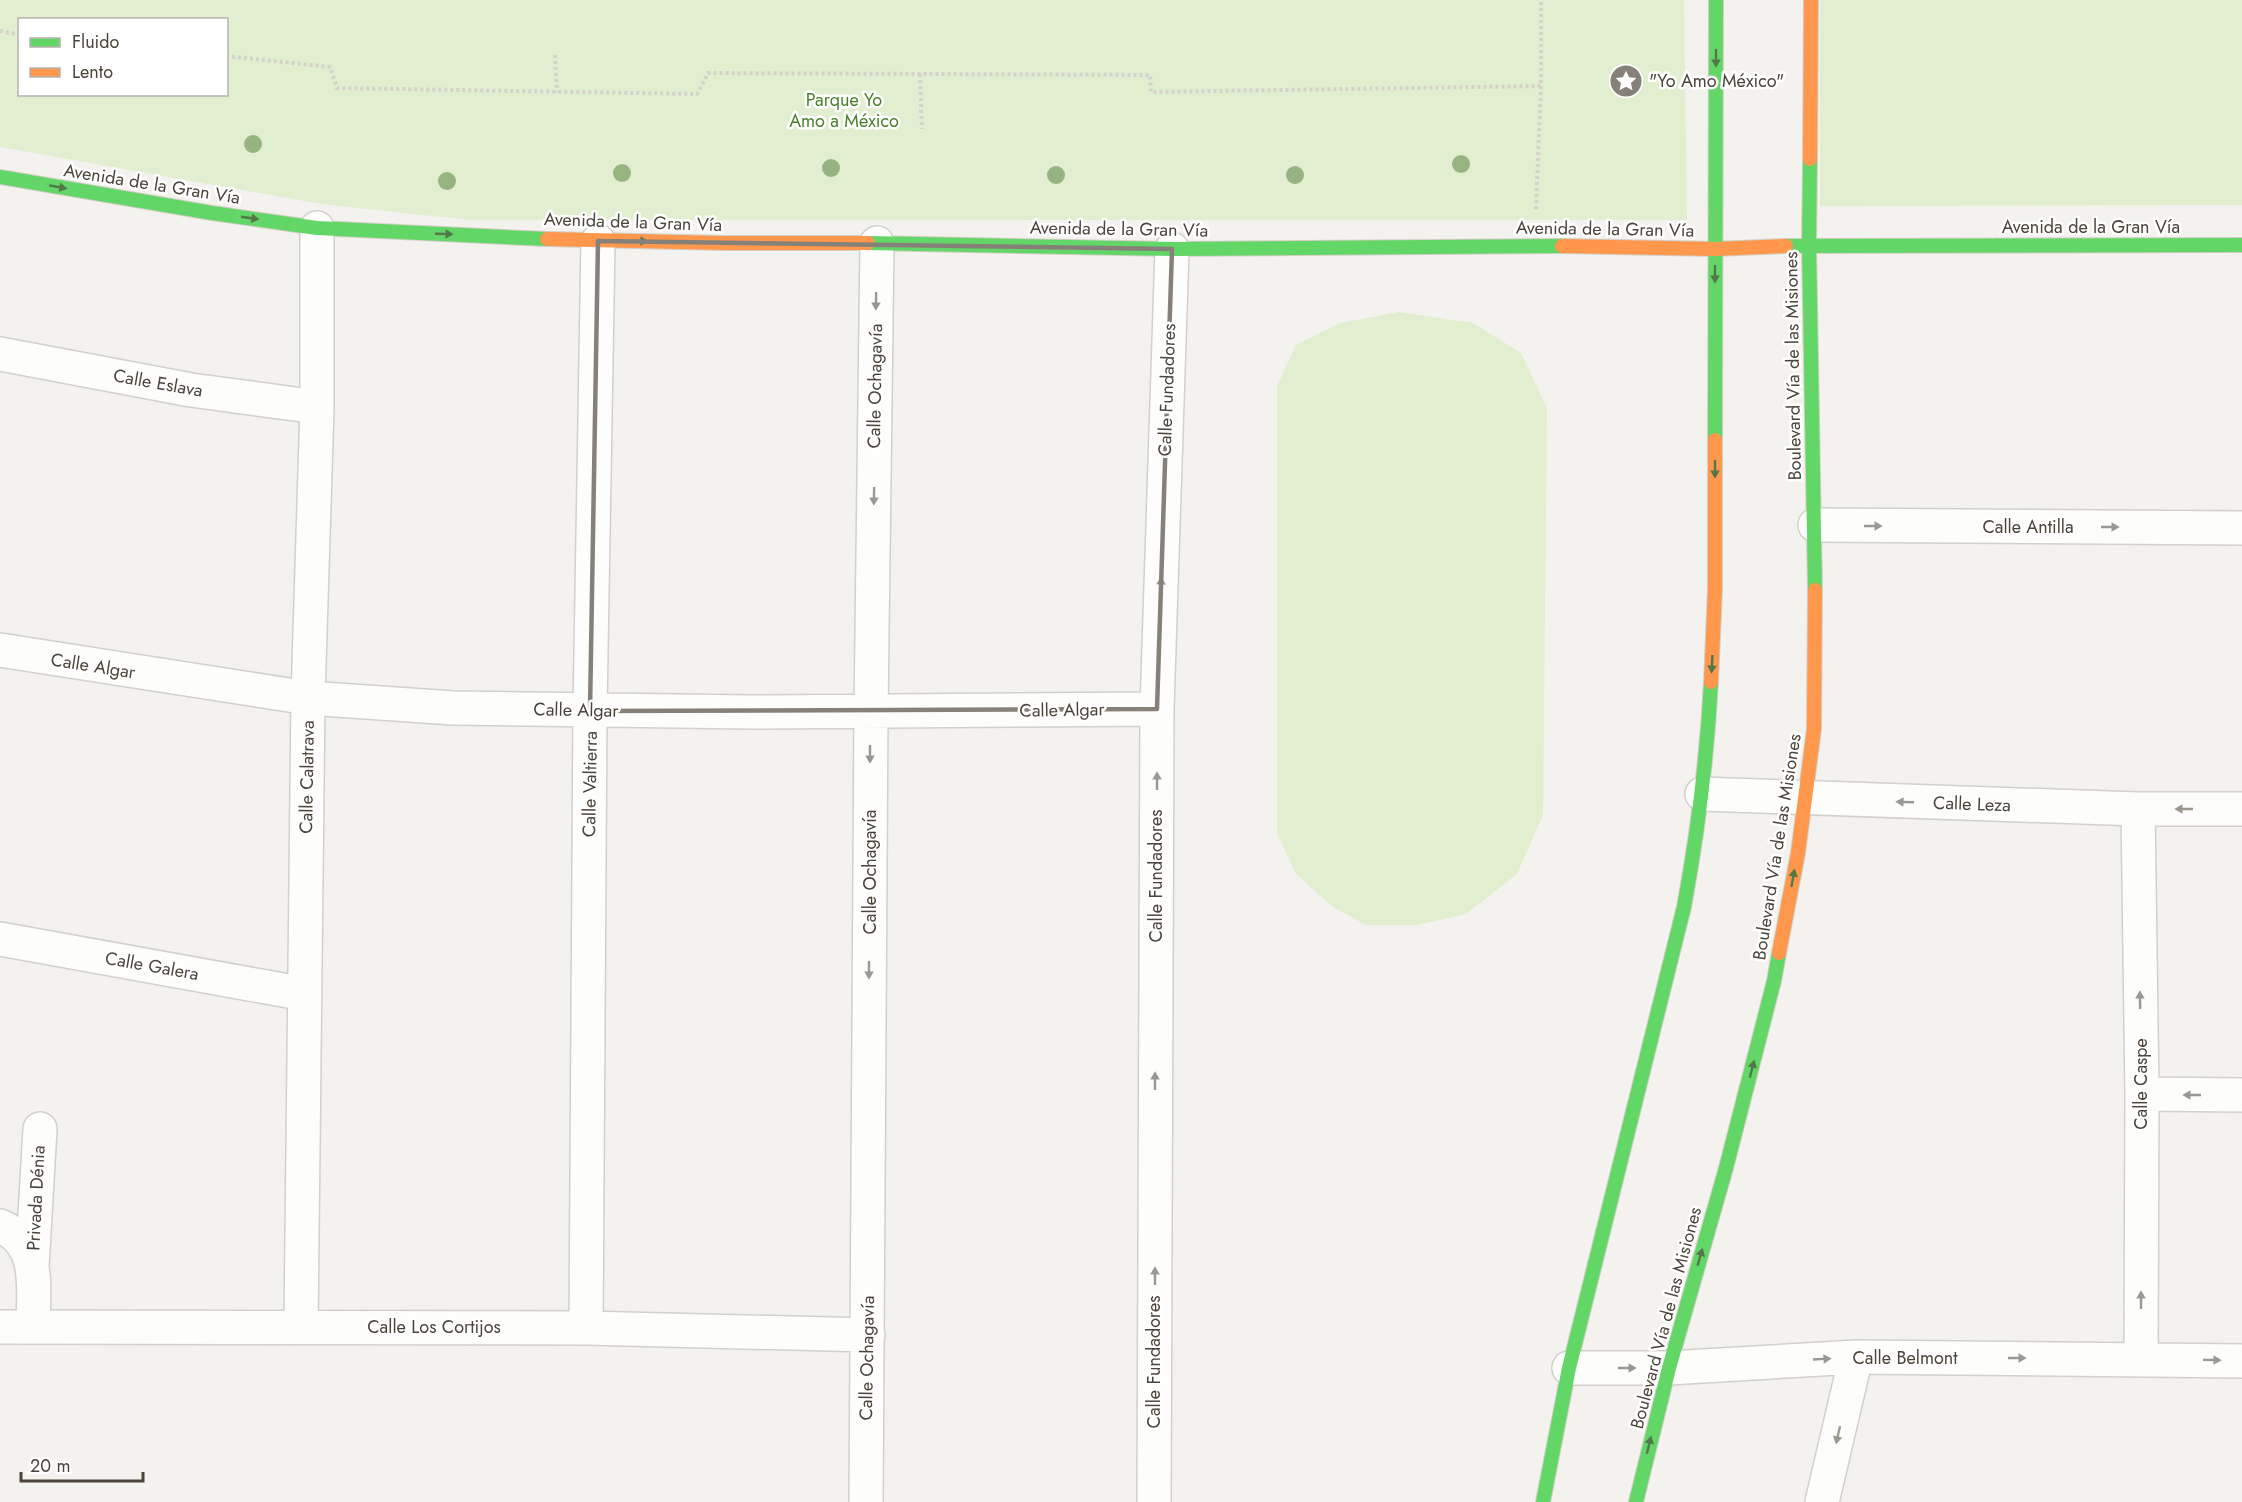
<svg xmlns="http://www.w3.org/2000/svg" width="2242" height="1502" viewBox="0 0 2242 1502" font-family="Jost,sans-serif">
	<rect width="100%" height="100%" fill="#f4f2ee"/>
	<path fill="#e1eecf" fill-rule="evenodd" d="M0,0H1684L1687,220H469L321,204L0,147ZM20,20H226V94H20Z
		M1820,0H2242V205L1820,206Z
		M1399,312L1473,323L1521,353L1547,408L1543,815L1517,874L1466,914L1417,925H1366L1333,907L1296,874L1277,833V386L1296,345L1340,323Z"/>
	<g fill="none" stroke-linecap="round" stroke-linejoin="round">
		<defs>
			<path id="street" d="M0,354L191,390L317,407
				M1815,525L2242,528
				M0,650L308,698L453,708L752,712L1157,709
				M1702,794L2138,809H2242
				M2138,809L2142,1094L2141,1359
				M0,939L305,994
				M2142,1094L2242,1095
				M0,1226C42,1243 33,1290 33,1327
				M32,1267L40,1129
				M0,1327L586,1328L868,1335
				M301,1327L308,698L317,407V228
				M586,1328L590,711L598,241
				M1569,1368H1669L1856,1357L2242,1361
				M866,1502L871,712L877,243
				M1154,1502L1157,709L1172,249
				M1822,1502L1856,1357"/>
			<path id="fast" d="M1810,159L1809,245L1815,590
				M0,177L212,213L317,228L547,239
				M868,243L1172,249L1562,246
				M1786,246L2242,245
				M1715,440L1716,0
				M1543,1502L1569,1368L1684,907C1698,831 1707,759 1711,682
				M1636,1502L1669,1368L1726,1168L1774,981L1779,953"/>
			<path id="slow" d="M1810,159L1811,0
				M547,239L723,243H868
				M1562,246L1715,249L1786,246
				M1711,682L1715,588V440
				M1779,953L1798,853L1814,729L1815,590"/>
		</defs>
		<use href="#street" stroke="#d2d0cb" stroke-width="36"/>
		<use href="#fast" stroke="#d3cfc5" stroke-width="16"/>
		<use href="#slow" stroke="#d3cfc5" stroke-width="16"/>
		<path stroke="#d3d2cc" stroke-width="4" stroke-dasharray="3 3" stroke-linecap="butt" d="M0,31L20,35
			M555,55L557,92
			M226,56L330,67L337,88L697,94L708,73L1150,75L1151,92L1541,86
			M920,74L922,129
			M1536,209L1541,86V0"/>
		<use href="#street" stroke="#fdfdfc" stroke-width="33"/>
		<use href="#fast" stroke="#63d668" stroke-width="14"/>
		<use href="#slow" stroke="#ff974d" stroke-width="14"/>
	</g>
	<g fill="#96b382">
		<circle cx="253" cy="144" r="9"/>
		<circle cx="1461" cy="164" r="9"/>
		<circle cx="831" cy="168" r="9"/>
		<circle cx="622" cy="173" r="9"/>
		<circle cx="1056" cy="175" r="9"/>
		<circle cx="1295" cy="175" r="9"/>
		<circle cx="447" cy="181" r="9"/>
	</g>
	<defs><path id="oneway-solid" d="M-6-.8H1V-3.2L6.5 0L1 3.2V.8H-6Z" transform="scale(1.5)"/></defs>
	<g fill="#537749">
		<use href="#oneway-solid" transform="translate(1716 58) rotate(90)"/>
		<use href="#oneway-solid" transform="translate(58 187) rotate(10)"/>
		<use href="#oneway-solid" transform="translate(250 218) rotate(8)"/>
		<use href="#oneway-solid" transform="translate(444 234) rotate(2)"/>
		<use href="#oneway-solid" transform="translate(639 241) rotate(1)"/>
		<use href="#oneway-solid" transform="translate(1715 274) rotate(90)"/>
		<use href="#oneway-solid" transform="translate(1715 469) rotate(90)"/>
		<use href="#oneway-solid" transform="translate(1712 664) rotate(93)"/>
		<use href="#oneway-solid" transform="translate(1793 878) rotate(-80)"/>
		<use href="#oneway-solid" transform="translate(1752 1069) rotate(-76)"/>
		<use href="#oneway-solid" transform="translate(1700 1257) rotate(-74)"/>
		<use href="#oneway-solid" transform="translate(1649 1445) rotate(-76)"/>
	</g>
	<g fill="#9b9791">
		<use href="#oneway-solid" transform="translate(876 301) rotate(91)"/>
		<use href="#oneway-solid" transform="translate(874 496) rotate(91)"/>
		<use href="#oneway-solid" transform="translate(1873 526)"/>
		<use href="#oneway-solid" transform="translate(2110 527)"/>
		<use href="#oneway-solid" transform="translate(1161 586) rotate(-88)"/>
		<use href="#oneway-solid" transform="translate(870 754) rotate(90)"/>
		<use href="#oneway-solid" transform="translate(1157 781) rotate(-90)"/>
		<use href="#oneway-solid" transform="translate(1905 802) rotate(-178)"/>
		<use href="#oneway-solid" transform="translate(2184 809) rotate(-180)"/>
		<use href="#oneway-solid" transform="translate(869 970) rotate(90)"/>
		<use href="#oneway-solid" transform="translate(2140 1000) rotate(-91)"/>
		<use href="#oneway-solid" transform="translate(1155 1081) rotate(-90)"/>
		<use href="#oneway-solid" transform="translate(2192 1095) rotate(-180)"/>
		<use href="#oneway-solid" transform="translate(1155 1276) rotate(-90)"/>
		<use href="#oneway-solid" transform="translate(2141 1300) rotate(-90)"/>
		<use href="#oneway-solid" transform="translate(2017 1358)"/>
		<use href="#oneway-solid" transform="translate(1822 1359) rotate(-3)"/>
		<use href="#oneway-solid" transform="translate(2212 1360) rotate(1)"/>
		<use href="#oneway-solid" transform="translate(1627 1368)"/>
		<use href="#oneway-solid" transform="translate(1838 1435) rotate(103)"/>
	</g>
	<path fill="none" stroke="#868178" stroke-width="4.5" stroke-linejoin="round" d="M598,241L1172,249L1157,709L590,711Z"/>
	<defs>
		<symbol id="sight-disc" viewBox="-11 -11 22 22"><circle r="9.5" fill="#868178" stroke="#fff"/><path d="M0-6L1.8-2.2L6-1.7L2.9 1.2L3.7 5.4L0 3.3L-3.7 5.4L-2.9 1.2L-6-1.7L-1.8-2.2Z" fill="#fff"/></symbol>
	</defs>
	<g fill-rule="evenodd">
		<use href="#sight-disc" x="1607" y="62" width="38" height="38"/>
	</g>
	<g text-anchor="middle" stroke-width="5" stroke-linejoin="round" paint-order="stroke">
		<g font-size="18" fill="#4b4439" stroke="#fff" text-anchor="start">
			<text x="1649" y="87">"Yo Amo México"</text>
		</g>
		<g font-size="18" fill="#4a7f2a" stroke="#fff">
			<text x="844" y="106">Parque Yo<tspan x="844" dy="21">Amo a México</tspan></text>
		</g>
		<g font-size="18" fill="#4b4439" stroke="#fff">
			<text transform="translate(152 184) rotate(9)" y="6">Avenida de la Gran Vía</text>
			<text transform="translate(633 222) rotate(2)" y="6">Avenida de la Gran Vía</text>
			<text x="2091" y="233">Avenida de la Gran Vía</text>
			<text transform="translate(1119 229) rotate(1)" y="6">Avenida de la Gran Vía</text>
			<text transform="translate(1605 229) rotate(1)" y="6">Avenida de la Gran Vía</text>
			<text transform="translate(1793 366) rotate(-91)" y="6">Boulevard Vía de las Misiones</text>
			<text transform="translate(158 383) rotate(10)" y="6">Calle Eslava</text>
			<text transform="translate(875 386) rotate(-89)" y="6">Calle Ochagavía</text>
			<text transform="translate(1167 390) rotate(-88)" y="6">Calle Fundadores</text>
			<text x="2028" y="533">Calle Antilla</text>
			<text transform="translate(93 666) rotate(9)" y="6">Calle Algar</text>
			<text transform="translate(576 710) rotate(1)" y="6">Calle Algar</text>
			<text transform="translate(1062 710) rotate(-1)" y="6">Calle Algar</text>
			<text transform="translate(307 777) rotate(-89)" y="6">Calle Calatrava</text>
			<text transform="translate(590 784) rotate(-89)" y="6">Calle Valtierra</text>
			<text transform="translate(1972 804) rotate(2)" y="6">Calle Leza</text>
			<text transform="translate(1777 847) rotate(-81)" y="6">Boulevard Vía de las Misiones</text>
			<text transform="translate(870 872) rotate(-90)" y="6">Calle Ochagavía</text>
			<text transform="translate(1156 876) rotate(-90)" y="6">Calle Fundadores</text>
			<text transform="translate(152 966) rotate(10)" y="6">Calle Galera</text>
			<text transform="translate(2141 1084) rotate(-90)" y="6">Calle Caspe</text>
			<text transform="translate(36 1198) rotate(-87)" y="6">Privada Dénia</text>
			<text transform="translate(1666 1318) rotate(-75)" y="6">Boulevard Vía de las Misiones</text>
			<text x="434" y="1333">Calle Los Cortijos</text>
			<text transform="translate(867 1358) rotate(-89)" y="6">Calle Ochagavía</text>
			<text x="1905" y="1364">Calle Belmont</text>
			<text transform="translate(1154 1362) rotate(-90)" y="6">Calle Fundadores</text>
		</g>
	</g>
	<rect x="18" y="18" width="210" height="78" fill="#ffffff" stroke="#b7b4b0" stroke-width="1.5"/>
	<rect x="30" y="38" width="30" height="9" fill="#63d668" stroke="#b7b4b0" stroke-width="1.5"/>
	<text x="72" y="48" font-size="18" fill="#4b4439">Fluido</text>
	<rect x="30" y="68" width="30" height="9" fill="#ff974d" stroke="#b7b4b0" stroke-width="1.5"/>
	<text x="72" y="78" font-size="18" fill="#4b4439">Lento</text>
	<path d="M21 1472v9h122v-9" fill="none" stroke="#4b4439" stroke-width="3"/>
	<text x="30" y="1472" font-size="18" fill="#4b4439" stroke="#ffffff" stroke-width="4.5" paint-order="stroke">20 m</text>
</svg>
